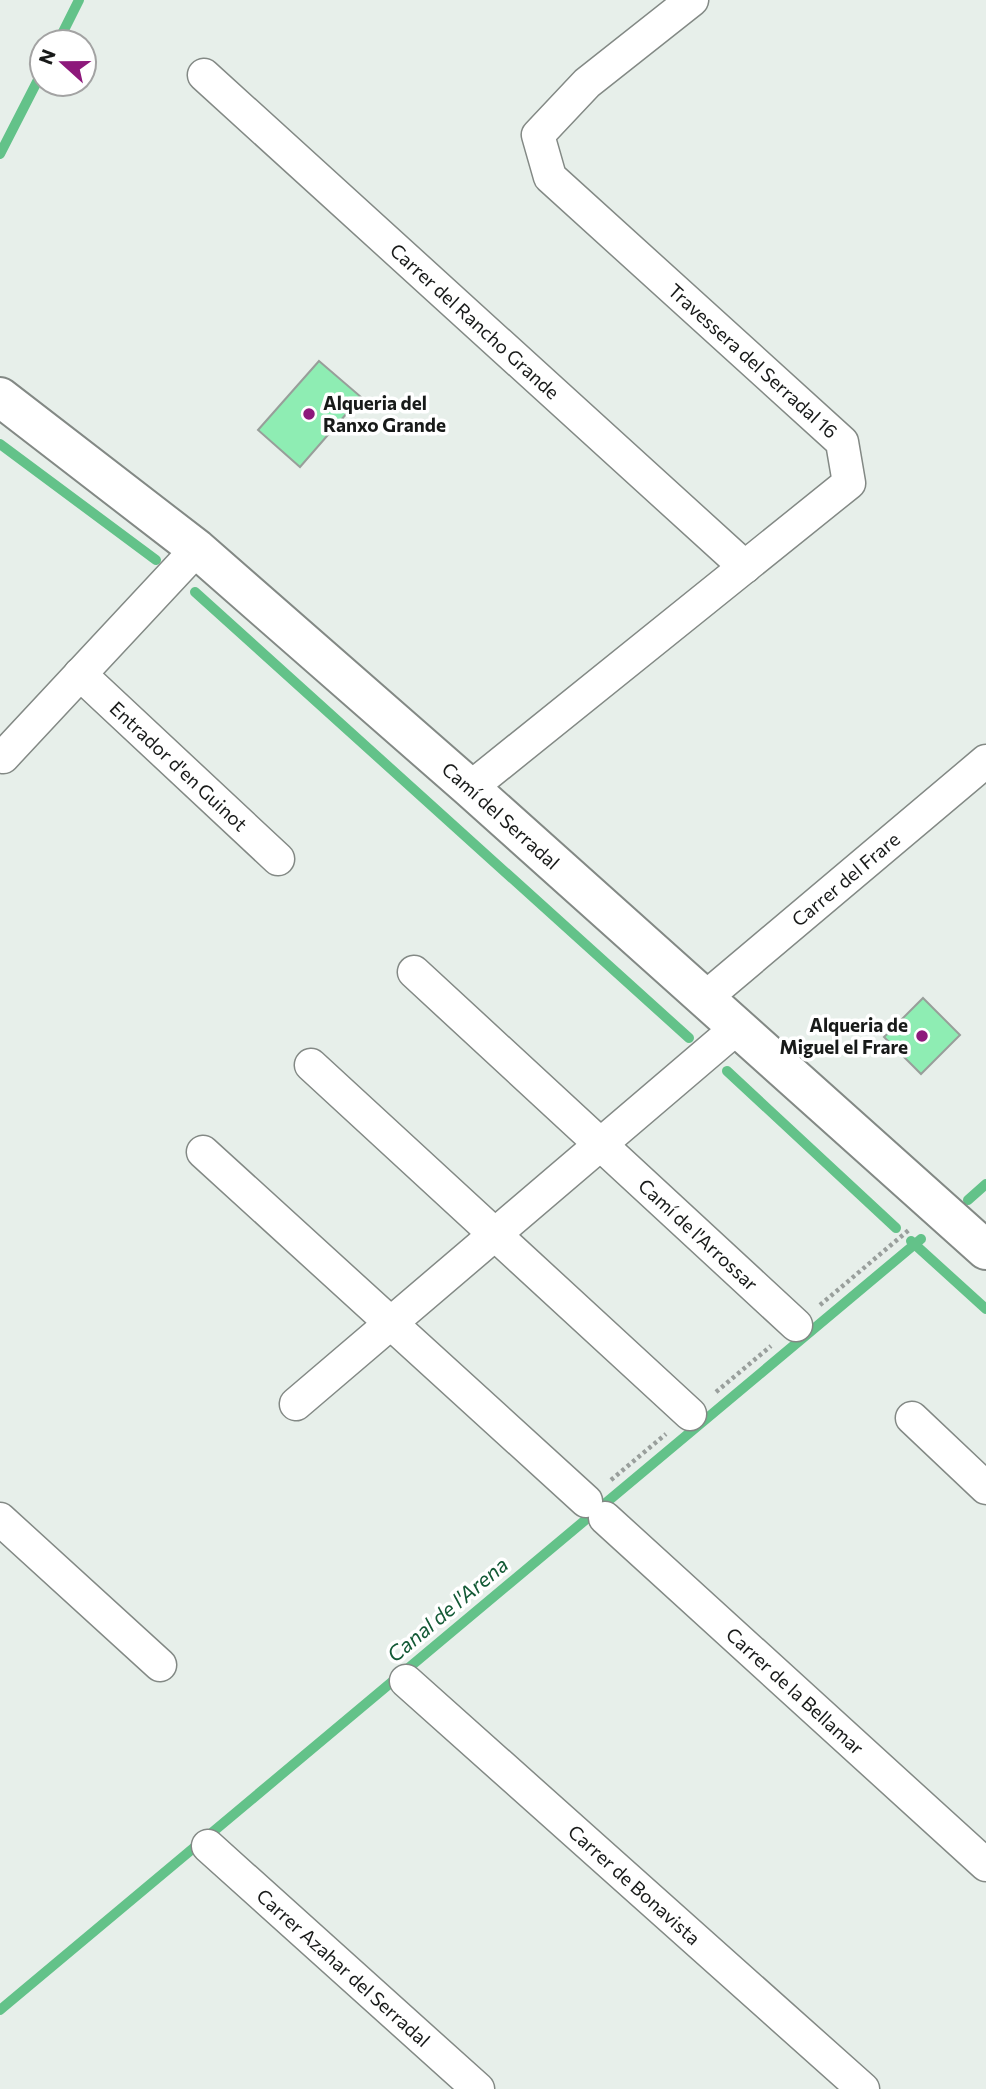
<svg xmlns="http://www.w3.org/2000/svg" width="986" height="2089" viewBox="0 0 986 2089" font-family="Commissioner,sans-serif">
	<rect width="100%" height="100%" fill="#e7efea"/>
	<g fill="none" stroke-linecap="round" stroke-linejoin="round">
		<path stroke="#63c289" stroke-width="10" d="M58,42L79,0
			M0,154L42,72
			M0,444L156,560
			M195,592L689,1038
			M727,1071L896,1228
			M968,1200L986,1184
			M911,1241L986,1309
			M0,2010L921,1239"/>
	</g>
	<path fill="#8eedb3" stroke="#989e9a" stroke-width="2" d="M319,361L361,397L300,467L258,430Z
		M923,998L960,1035L921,1074L884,1037Z"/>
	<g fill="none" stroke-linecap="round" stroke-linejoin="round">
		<defs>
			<g id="street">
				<path id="s1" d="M204,75L745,567"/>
				<path id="s2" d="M80,674L278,859"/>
				<path d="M3,757L197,549"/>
				<path d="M470,788L849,483L842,442L550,177L538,135L587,83L692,0"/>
				<path id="s3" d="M414,972L796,1325"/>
				<path id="s4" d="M705,998L986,761"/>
				<path d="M311,1065L690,1414"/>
				<path d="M203,1152L586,1501"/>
				<path d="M296,1404L738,1027"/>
				<path d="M912,1418L986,1488"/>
				<path id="s5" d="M605,1518L986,1865"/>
				<path d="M0,1519L160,1665"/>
				<path id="s6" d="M406,1681L863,2089"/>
				<path id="s7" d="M208,1846L478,2089"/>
			</g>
			<g id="secondary">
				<path id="s8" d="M0,397L197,549L470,788L986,1250"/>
			</g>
		</defs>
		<use href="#street" stroke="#838985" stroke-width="35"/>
		<use href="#secondary" stroke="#838985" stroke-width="42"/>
		<path stroke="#999f9c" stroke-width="4.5" stroke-dasharray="3.5 3.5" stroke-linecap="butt" d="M820,1305L910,1229
			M716,1392L771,1346
			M611,1480L666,1434"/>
		<use href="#street" stroke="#fff" stroke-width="32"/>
		<use href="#secondary" stroke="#fff" stroke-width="38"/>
	</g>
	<g fill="#8d197b" stroke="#fff" stroke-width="2.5">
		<circle cx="309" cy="414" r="7"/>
		<circle cx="922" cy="1036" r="7"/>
	</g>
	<g text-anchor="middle" stroke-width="7" stroke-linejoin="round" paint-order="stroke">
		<g font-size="19" fill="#181a19" stroke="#fff">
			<text dy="7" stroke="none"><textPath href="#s1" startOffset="366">Carrer del Rancho Grande</textPath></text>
			<text transform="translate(753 361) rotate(42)" y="7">Travessera del Serradal 16</text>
			<text dy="7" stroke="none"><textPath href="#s2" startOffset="135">Entrador d'en Guinot</textPath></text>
			<text dy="7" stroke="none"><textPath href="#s8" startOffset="653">Camí del Serradal</textPath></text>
			<text dy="7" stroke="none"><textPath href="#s4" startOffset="184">Carrer del Frare</textPath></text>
			<text dy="7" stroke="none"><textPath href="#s3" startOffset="387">Camí de l'Arrossar</textPath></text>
			<text dy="7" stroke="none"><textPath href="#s5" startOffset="257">Carrer de la Bellamar</textPath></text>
			<text dy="7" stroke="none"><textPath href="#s6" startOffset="306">Carrer de Bonavista</textPath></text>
			<text dy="7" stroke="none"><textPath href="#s7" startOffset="182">Carrer Azahar del Serradal</textPath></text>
		</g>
		<g font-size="19" font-weight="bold" fill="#181a19" stroke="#fff" text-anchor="start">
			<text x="323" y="410">Alqueria del<tspan x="323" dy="22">Ranxo Grande</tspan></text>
			<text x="908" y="1032" text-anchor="end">Alqueria de<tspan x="908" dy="22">Miguel el Frare</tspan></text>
		</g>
		<g font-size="21" font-style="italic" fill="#125935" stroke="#fff">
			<text transform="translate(448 1610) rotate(-40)" y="7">Canal de l'Arena</text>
		</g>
	</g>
	<g transform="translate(63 63) rotate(291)"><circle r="33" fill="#ffffff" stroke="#a3a3a3" stroke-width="2"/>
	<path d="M0-5L12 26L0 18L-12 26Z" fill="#8d197b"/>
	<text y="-10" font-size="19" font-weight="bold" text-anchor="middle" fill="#181a19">N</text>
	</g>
</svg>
